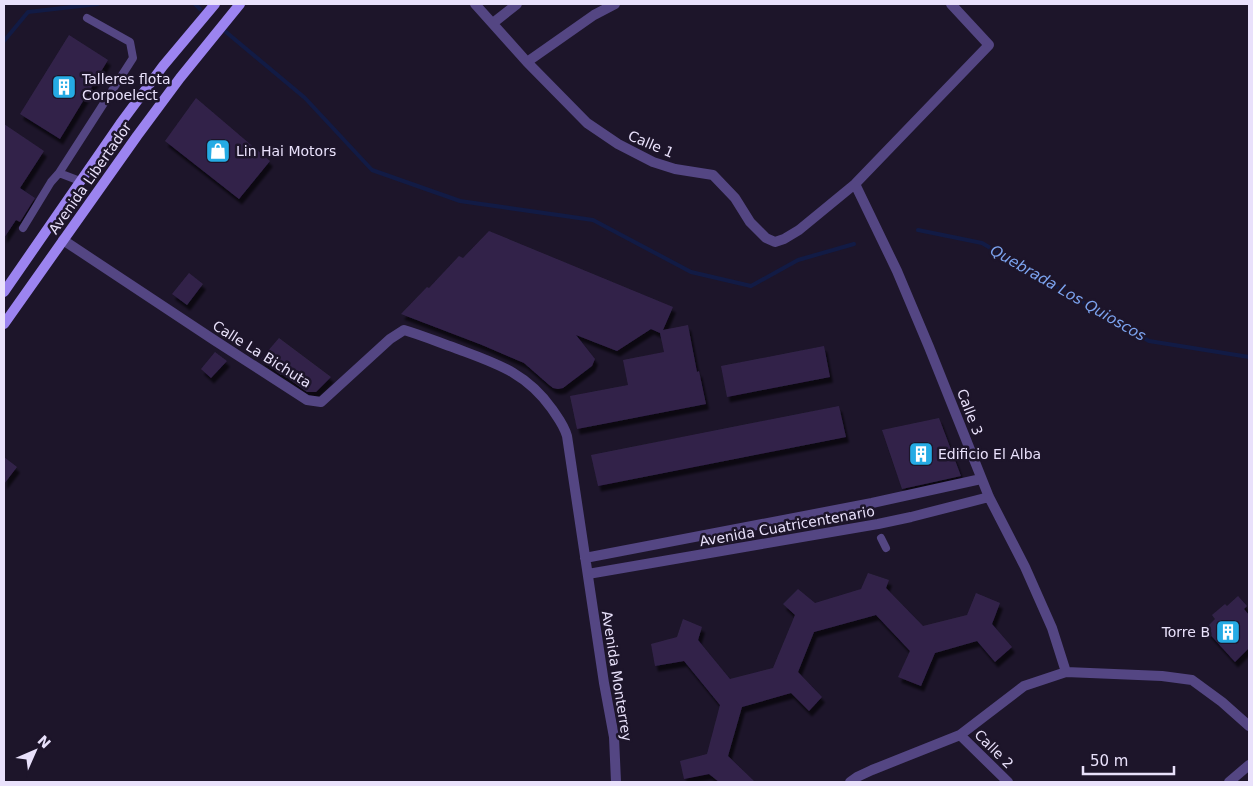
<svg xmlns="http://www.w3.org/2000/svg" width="1253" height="786" viewBox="0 0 1253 786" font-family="'DejaVu Sans',sans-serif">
	<defs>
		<filter id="shadow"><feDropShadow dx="3" dy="5.5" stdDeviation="1" flood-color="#0009"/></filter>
	</defs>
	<rect width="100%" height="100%" fill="#1d152a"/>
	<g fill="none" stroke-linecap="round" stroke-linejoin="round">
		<path stroke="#121b45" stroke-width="4" d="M195,4L200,9
			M226,32L305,98L372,170L460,201L593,220L691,272L751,286L798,260L854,244
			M4,41L28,12L98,4
			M918,230L982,243L1149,341L1249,357"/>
	</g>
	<path fill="#322349" filter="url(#shadow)" d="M69,35L108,60L60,139L20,114Z
		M196,98L270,161L239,199L165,141Z
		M4,124L44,151L20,188L35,198L20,222L16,220L4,238Z
		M489,231L673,307L663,330L688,325L697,372L699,371L706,404L577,429L570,396L628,385L623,360L664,352L660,333L651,329L617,351L576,335L595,359L592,366L563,388L558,389L553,388L548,384L524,363L482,345L401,314L427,287L429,288L459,256L463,258Z
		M189,273L203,284L187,305L172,294Z
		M279,338L331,377L316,392H307L282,374L281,375L261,359Z
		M824,346L830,377L727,397L721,366Z
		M215,352L227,361L211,378L201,369Z
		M839,406L846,437L598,486L591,455Z
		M939,418L961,476L902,489L882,430Z
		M4,457L17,467L4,484Z
		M868,573L889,580L886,588L923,626L967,615L976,593L1000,603L992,624L1012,647L995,662L977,641L935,653L921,686L898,677L910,651L876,615L814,632L798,672L822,697L809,711L791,693L742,707L728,756L755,782H719L709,774L684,779L680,761L707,754L720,705L684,661L655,666L651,644L677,637L683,619L702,627L698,640L730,679L773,668L795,615L783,604L798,589L815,603L861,589Z
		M1238,596L1247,606L1244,609L1249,615V648L1235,662L1205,629L1215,619L1212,615L1225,604L1227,606Z"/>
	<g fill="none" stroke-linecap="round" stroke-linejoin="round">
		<path stroke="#544683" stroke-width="8" d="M59,173L133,58L130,42L87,18
			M23,228L51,182L59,173L80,181
			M881,538L886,548"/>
		<path stroke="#544683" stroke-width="10" d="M475,4L527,62L587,123L618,144L653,162L675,169L713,175L735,198L750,222L766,238L775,242L784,239L799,230L855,184L989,45L951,4
			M493,23L517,4
			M527,62L594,15L615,4
			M855,184L897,271L929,347L989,497L1025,567L1052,628L1066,672
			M63,240L214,340L307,400L321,402L390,339L404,330C421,335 438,342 455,348C495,363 526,372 552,409C558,418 564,425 567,436L604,683L614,737L616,782
			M585,558L872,503L981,479
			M588,574L878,524L911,517L989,497
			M960,735L1008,782
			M850,782L857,777L872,770L960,735L1024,686L1066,672L1162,676L1192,680L1222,702L1249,726
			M1229,782L1249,765"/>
		<path stroke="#9c84f0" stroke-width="10" d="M4,292L120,124L163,66L215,4
			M4,324L137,136L180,78L240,4"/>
	</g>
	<defs>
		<symbol id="building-square" viewBox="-11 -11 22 22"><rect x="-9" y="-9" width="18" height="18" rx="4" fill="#25abe4" stroke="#1d152a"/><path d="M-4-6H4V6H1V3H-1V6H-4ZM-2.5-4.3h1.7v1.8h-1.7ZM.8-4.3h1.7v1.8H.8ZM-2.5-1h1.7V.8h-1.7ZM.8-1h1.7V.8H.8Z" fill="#fff"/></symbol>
		<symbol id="shop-square" viewBox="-11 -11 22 22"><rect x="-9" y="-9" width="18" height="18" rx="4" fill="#25abe4" stroke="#1d152a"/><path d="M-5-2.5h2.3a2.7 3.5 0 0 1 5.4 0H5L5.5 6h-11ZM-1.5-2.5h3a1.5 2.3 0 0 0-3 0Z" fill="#fff"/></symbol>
	</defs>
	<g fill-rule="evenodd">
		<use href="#building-square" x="50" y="73" width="28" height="28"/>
		<use href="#shop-square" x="204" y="137" width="28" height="28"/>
		<use href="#building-square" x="907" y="440" width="28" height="28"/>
		<use href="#building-square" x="1214" y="618" width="28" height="28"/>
	</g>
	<g text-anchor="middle" stroke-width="5" stroke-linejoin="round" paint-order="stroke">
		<g font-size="14" fill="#e9e1fb" stroke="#1d152a" text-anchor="start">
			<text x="82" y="84">Talleres flota<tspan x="82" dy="16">Corpoelect</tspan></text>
			<text x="236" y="156">Lin Hai Motors</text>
			<text x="938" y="459">Edificio El Alba</text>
			<text x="1210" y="637" text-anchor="end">Torre B</text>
		</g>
		<g font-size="14" fill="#e9e1fb" stroke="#1d152a">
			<text transform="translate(651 144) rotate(23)" y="5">Calle 1</text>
			<text transform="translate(90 178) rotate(-55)" y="5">Avenida Libertador</text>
			<text transform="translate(262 354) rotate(32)" y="5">Calle La Bichuta</text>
			<text transform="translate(970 412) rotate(69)" y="5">Calle 3</text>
			<text transform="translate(787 526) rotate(-10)" y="5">Avenida Cuatricentenario</text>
			<text transform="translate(617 676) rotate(81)" y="5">Avenida Monterrey</text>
			<text transform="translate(994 749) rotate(45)" y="5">Calle 2</text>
		</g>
		<g font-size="15" font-style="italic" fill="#7ca3ef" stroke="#1d152a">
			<text transform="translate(1068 293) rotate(30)" y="5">Quebrada Los Quioscos</text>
		</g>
	</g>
	<rect width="1253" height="786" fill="none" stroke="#e9e1fb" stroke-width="10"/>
	<g transform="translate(35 751) rotate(45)" stroke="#1d152a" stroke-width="4" paint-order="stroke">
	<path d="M0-4L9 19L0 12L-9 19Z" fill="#e9e1fb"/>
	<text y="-8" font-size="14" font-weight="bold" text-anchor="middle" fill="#e9e1fb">N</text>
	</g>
	<path d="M1083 766v8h91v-8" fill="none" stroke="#e9e1fb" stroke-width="2.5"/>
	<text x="1090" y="766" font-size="15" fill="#e9e1fb" stroke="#1d152a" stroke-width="4" paint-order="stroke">50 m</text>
</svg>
